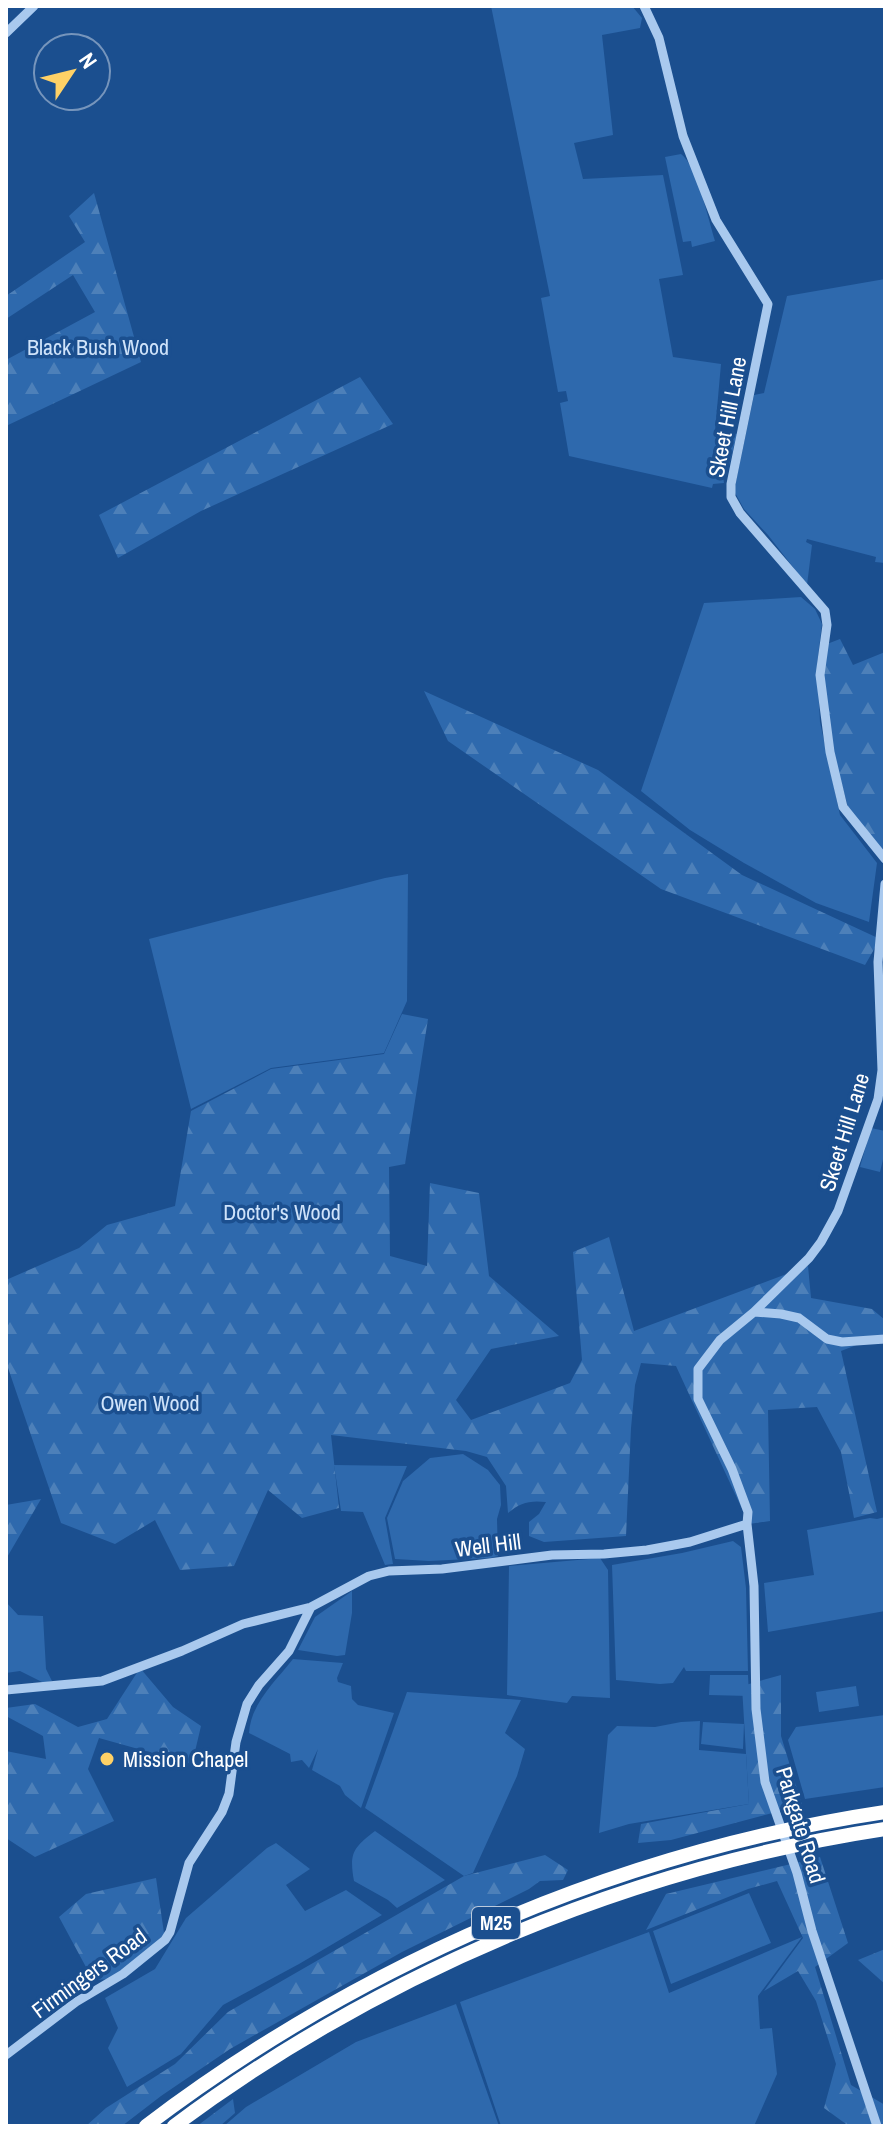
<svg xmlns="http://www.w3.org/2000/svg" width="891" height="2132" viewBox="0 0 891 2132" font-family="'Archivo Narrow',sans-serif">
	<defs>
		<pattern id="forest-firs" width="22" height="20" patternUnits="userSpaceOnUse" patternTransform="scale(2)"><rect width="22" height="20" fill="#2e69ad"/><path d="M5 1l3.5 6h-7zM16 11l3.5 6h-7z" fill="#4d80b9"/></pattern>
	</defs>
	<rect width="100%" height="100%" fill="#1b4f8f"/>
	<path fill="#2e69ad" d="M491,6H632L642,18L640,28L602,35L613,135L574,143L583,179L663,175L683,275L659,279L673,357L721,364L715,431L737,434L727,473L723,476L724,483L713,484L712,488L569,456L560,403L568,401L566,391L558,392L541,298L550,296Z
		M681,154C696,164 709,221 715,241L692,247L691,241L683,242L665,157Z
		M885,279V563L875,562L876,557L807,539L806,542L812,545L807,585L768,535L744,509L734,491L754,395L764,393L787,296Z
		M801,597L815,609L822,624L817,665L820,722L840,815L877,863L869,922L816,903L744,863L690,830L641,791L704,603Z
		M408,874L407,1001L384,1053L271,1068L191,1109L149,939L385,878Z
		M871,1128L885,1131V1151L880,1172L860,1167Z
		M463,1454L488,1470L500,1485L501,1505L497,1519L498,1556L490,1558L429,1561L395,1559L387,1518L403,1481L430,1458Z
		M334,1465L407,1466L385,1518L393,1564L385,1565L363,1512L341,1511Z
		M885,1517V1611L768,1632L764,1583L814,1575L807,1530L870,1518L877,1519Z
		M733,1541L741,1547L746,1588L748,1671H686L684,1667L673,1683L660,1684L616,1680L612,1565L682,1553Z
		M600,1558L608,1570L610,1698L572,1696L567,1703L507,1695L509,1566Z
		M352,1591V1613L345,1655L337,1656L298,1650L315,1617Z
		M6,1602L18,1615L43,1616L46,1669L52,1681L44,1683L20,1671L6,1673Z
		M293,1659L343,1663L337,1678L338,1682L351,1686L352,1699L358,1705L394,1713L361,1808L345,1795L340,1786L312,1770L318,1749L309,1768L302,1760L291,1762L290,1754L249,1733C251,1703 275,1682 293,1659Z
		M710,1675H748L749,1696L709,1695Z
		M856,1686L859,1706L819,1712L816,1692Z
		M407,1692L521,1700L505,1733L525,1749L517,1776L473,1873L464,1876L365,1808Z
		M885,1715V1787L805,1799L788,1740L796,1727Z
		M700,1721L699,1750L746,1754L749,1804L629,1824L599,1833L608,1735L617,1726L655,1727L681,1722Z
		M703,1722L744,1724L743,1749L701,1744Z
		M375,1831L445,1880L397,1908L388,1900L354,1881C349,1853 353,1848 375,1831Z
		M276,1843L310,1869L286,1885L305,1911L346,1890L382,1915L299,1964L223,2005L181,2054L127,2087L108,2048L118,2028L105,1998L155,1969L186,1918L267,1848Z
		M749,1893L771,1943L671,1984L653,1931Z
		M649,1932L669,1993L802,1937L758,1996L760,2029L772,2028L777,2074L754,2126H501L460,2002Z
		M456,2004L499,2126H224L246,2107L356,2042Z"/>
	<path fill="url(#forest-firs)" d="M94,193L141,362L6,426V360L95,312L73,275L6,319V296L85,242L69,216Z
		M360,377L393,424L201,511L118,558L99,515Z
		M840,639L853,665L885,652V855L848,807L833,751L822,675L827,644Z
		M424,691L598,770L742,875L880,939L865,965L661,889L448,741Z
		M402,1014L428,1019L405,1164L389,1167L390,1256L427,1266L430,1183L479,1193L489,1276L559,1336L491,1349L456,1400L471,1420L570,1383L582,1360L573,1252L609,1237L634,1331L808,1266L811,1298L872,1309L885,1320V1334L841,1351L877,1512L854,1518L841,1452L817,1407L768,1410L770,1521L749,1524L676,1366L641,1363L635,1385L631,1428L626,1536L544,1542L529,1536V1522L539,1514L546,1502C529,1500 520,1503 508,1513L506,1486L487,1457L466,1451L331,1435L339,1508L302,1518L268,1490L234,1566L180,1570L155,1520L115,1544L61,1523L6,1362V1280L79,1248L107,1225L175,1206L191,1111L271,1069L384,1054Z
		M41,1499L6,1559V1505Z
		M140,1668L173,1707L201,1726L192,1764L99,1738L88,1769L114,1821L35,1857L6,1838V1751L46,1759L43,1736L6,1716V1708L35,1704L78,1727L107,1719Z
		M781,1675V1736L802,1805L671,1840L638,1843L641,1824L749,1804L742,1686Z
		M545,1855L568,1870L563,1880L540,1881L529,1889L402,1952L230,2049L161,2096L122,2126H86L106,2108L175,2064L228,2012L464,1876Z
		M820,1857L848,1943L815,1967L851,2085L885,2105V2126H856L846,2124L824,2108L836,2064L816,2001L798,1971L764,1991L803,1938L777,1881L748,1889L646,1930L666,1894Z
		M156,1878L165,1940L114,1979L93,1980L59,1917L86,1894Z
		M885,1949V1984L858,1960Z
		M233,2099L235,2113L220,2126H197Z"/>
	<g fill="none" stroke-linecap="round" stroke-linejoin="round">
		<path stroke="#a9c9ee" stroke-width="9" d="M644,6L659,38L683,136L716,220L768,304L731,484V497L740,513L825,611L827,625L820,675L830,752L843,807L885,859
			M6,33L34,6
			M754,1312L781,1314L799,1318L827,1339L842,1342L885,1339
			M747,1524L754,1586L756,1709L765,1782L797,1873L812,1931L877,2126
			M6,1690L102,1681L182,1651L243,1624L311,1607L369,1576L389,1571L442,1569L552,1555L604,1554L647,1550L690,1542L747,1524L748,1512L732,1469L698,1399V1369L720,1340L754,1312L809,1258L821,1242L838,1211L878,1099L882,1070L878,962L885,884
			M6,2055L76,2002L123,1974L165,1940L170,1932L189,1863L222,1812L229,1794L236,1742L247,1704L259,1685L289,1651L311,1607"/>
		<path stroke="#fff" stroke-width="14" d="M146,2126C361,1963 618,1852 885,1812
			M174,2126C381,1972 629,1868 885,1829"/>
	</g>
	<circle fill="#ffd166" stroke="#1b4f8f" stroke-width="3" cx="107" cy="1759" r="8"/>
	<g text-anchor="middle" stroke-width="7" stroke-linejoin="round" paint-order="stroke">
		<rect fill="#1b4f8f" stroke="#bbcadd" stroke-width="2" x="472" y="1907" width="48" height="32" rx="6"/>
		<g font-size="20" font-weight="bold" fill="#fff">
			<text x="496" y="1930">M25</text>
		</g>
		<g font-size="22" fill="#cfe3fa" stroke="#1b4f8f">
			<text x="98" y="355">Black Bush Wood</text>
			<text x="282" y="1220">Doctor's Wood</text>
			<text x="150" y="1411">Owen Wood</text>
		</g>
		<g font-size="22" fill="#fff" stroke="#1b4f8f">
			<text transform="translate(727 417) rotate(-79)" y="8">Skeet Hill Lane</text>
			<text transform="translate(844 1132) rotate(-73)" y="8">Skeet Hill Lane</text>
			<text transform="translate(488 1545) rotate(-7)" y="8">Well Hill</text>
			<text transform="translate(801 1825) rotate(73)" y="8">Parkgate Road</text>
			<text transform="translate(89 1973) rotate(-36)" y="8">Firmingers Road</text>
		</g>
		<g font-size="22" fill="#fff" stroke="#1b4f8f" text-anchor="start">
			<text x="123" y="1767">Mission Chapel</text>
		</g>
	</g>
	<rect width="891" height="2132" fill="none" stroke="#ffffff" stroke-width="16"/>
	<g transform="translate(72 72) rotate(55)"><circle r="38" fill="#1b4f8f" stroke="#7695bc" stroke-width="2"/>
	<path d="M0-6L14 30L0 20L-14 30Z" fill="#ffd166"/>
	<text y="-12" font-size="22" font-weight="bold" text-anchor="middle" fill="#ffffff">N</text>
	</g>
</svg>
